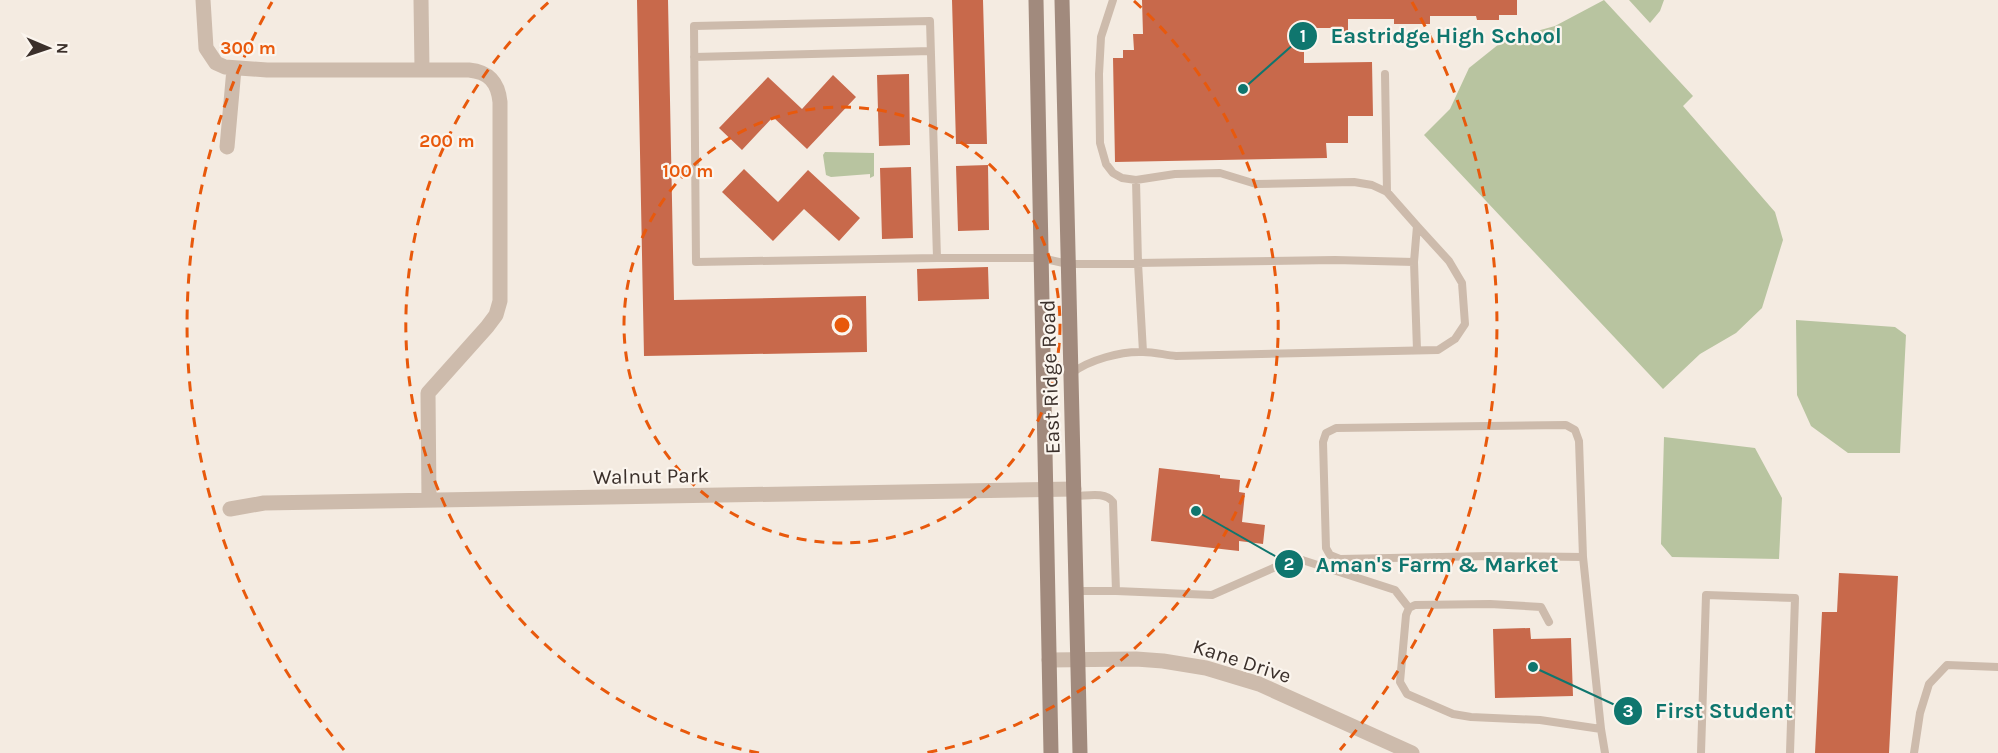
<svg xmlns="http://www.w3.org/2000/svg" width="1998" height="753" viewBox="0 0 1998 753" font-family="Karla,sans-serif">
	<rect width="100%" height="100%" fill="#f4ebe1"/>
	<path fill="#b8c4a0" d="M1604,0L1693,96L1683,106L1775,212L1783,240L1762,308L1736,333L1700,354L1663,389L1424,135L1450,109L1469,68L1504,40L1555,26Z
		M1629,0H1664L1660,11L1650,23Z
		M825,152L874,153V176L870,178V174L831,177L826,175L823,155Z
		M1796,320L1895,327L1906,335L1900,453H1848L1811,426L1797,395Z
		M1664,437L1755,448L1782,498L1779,559L1672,557L1661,544Z"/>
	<path fill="#c8694b" d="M637,0H668L674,300L866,296L867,352L644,356Z
		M952,0H983L987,144H956Z
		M1142,0H1517V15H1499V20H1477L1476,16H1430V24H1394V19H1348V34H1331V28H1304V63L1372,62L1373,116H1348V143H1326L1327,158L1115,162L1113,58H1123V50H1134L1133,34H1143Z
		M909,74L910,145L879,146L877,75Z
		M833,75L856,97L807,149L773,117L742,150L719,128L768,77L802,109Z
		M988,165L989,230L958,231L956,166Z
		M911,167L913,238L882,239L880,168Z
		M744,169L778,202L808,170L860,218L839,241L804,209L773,241L722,192Z
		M988,267L989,299L918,301L917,269Z
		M1159,468L1220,475V478L1240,480L1239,492L1245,493L1242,522L1265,525L1263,544L1239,541V551L1151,541Z
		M1839,573L1898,576L1889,753H1815L1822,612H1837Z
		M1530,628L1531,639L1571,638L1573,696L1495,698L1493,629Z"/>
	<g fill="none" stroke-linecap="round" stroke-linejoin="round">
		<path stroke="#cdbbac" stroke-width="8" d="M1113,0L1101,37L1099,74L1100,143L1106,164L1113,173L1122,178L1136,180L1175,174L1220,173L1256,184L1354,182L1372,185L1387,192L1417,226
			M694,57L931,51
			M1385,74L1387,192
			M1136,180L1138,263L1143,352
			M937,258L930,21L694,26L696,262L937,258H1041L1068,264L1335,260L1414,262
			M1072,373C1089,360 1121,351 1143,352C1154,352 1165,355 1176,356L1438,350L1455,339L1465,324L1462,283L1449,261L1417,226L1414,262L1417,350
			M1074,496C1087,496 1105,491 1113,502L1116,591H1077
			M1583,557L1489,556L1340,559L1330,555L1326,548L1323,442L1326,433L1336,428L1566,425L1575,430L1579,441L1583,557L1601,729L1605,753
			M1116,591L1212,595L1296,558L1395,590L1409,608
			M1549,622L1541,607L1490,604L1415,605L1409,608L1406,615L1400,682L1407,694L1453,714L1471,717L1540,720L1601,729
			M1701,753L1706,595L1795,598L1790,753
			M1914,753L1920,713L1929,684L1947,665L1998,667"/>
		<path stroke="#cdbbac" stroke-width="15" d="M203,0L206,48L216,63L225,67L267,70H469C489,72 498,82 500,102V301L496,315L487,327L428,393L429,500
			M421,0L422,69
			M227,147L234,69
			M230,509L264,503L1074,489
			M1049,660L1136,659L1163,661L1206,668L1259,684L1412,753"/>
		<path stroke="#a18a7d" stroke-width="15" d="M1036,0L1051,753
			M1062,0L1080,753"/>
	</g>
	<g fill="none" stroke="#e8590c" stroke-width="3" stroke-dasharray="10 8">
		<circle cx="842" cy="325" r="218"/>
		<path d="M759 753A436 436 0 0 1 550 1M1134 1A436 436 0 0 1 925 753"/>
		<path d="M344 750A655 655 0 0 1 272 2M1412 2A655 655 0 0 1 1340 750"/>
	</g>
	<g text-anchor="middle" stroke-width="4.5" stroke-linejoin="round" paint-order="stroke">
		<g font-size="21" fill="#3b302b" stroke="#fbf5ee">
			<text transform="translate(1050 377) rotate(-92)" y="7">East Ridge Road</text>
			<text transform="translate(651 476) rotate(-1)" y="7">Walnut Park</text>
			<text transform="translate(1242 661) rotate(18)" y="7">Kane Drive</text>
		</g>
	</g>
	<circle cx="842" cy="325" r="9" fill="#e8590c" stroke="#fbf5ee" stroke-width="3"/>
	<g font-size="18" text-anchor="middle" font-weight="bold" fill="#e8590c" stroke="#fbf5ee" stroke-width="4.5" stroke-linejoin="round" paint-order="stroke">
		<text x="248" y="54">300 m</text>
		<text x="447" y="147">200 m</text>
		<text x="688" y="177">100 m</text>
	</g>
	<path fill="none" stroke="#0f766e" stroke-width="2" d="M1243 89L1303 36M1196 511L1289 564M1533 667L1628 711"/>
	<g fill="#0f766e" stroke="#fbf5ee" stroke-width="2">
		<circle cx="1243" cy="89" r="6"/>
		<circle cx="1196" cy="511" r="6"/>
		<circle cx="1533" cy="667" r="6"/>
		<circle cx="1303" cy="36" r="15"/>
		<circle cx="1289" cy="564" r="15"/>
		<circle cx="1628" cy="711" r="15"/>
	</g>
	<g font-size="18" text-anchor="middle" font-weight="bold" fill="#fff">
		<text x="1303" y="42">1</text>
		<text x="1289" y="570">2</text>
		<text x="1628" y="717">3</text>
	</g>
	<g font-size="22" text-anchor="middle" font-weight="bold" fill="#0f766e" stroke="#fbf5ee" stroke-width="4.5" stroke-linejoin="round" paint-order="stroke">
		<text x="1446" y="43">Eastridge High School</text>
		<text x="1437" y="572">Aman's Farm &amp; Market</text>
		<text x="1724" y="718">First Student</text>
	</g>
	<g transform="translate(48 48) rotate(92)" stroke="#fbf5ee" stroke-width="4.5" paint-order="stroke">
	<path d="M0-4.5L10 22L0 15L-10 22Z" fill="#3b302b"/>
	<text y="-9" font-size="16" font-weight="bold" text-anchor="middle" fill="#3b302b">N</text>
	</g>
</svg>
